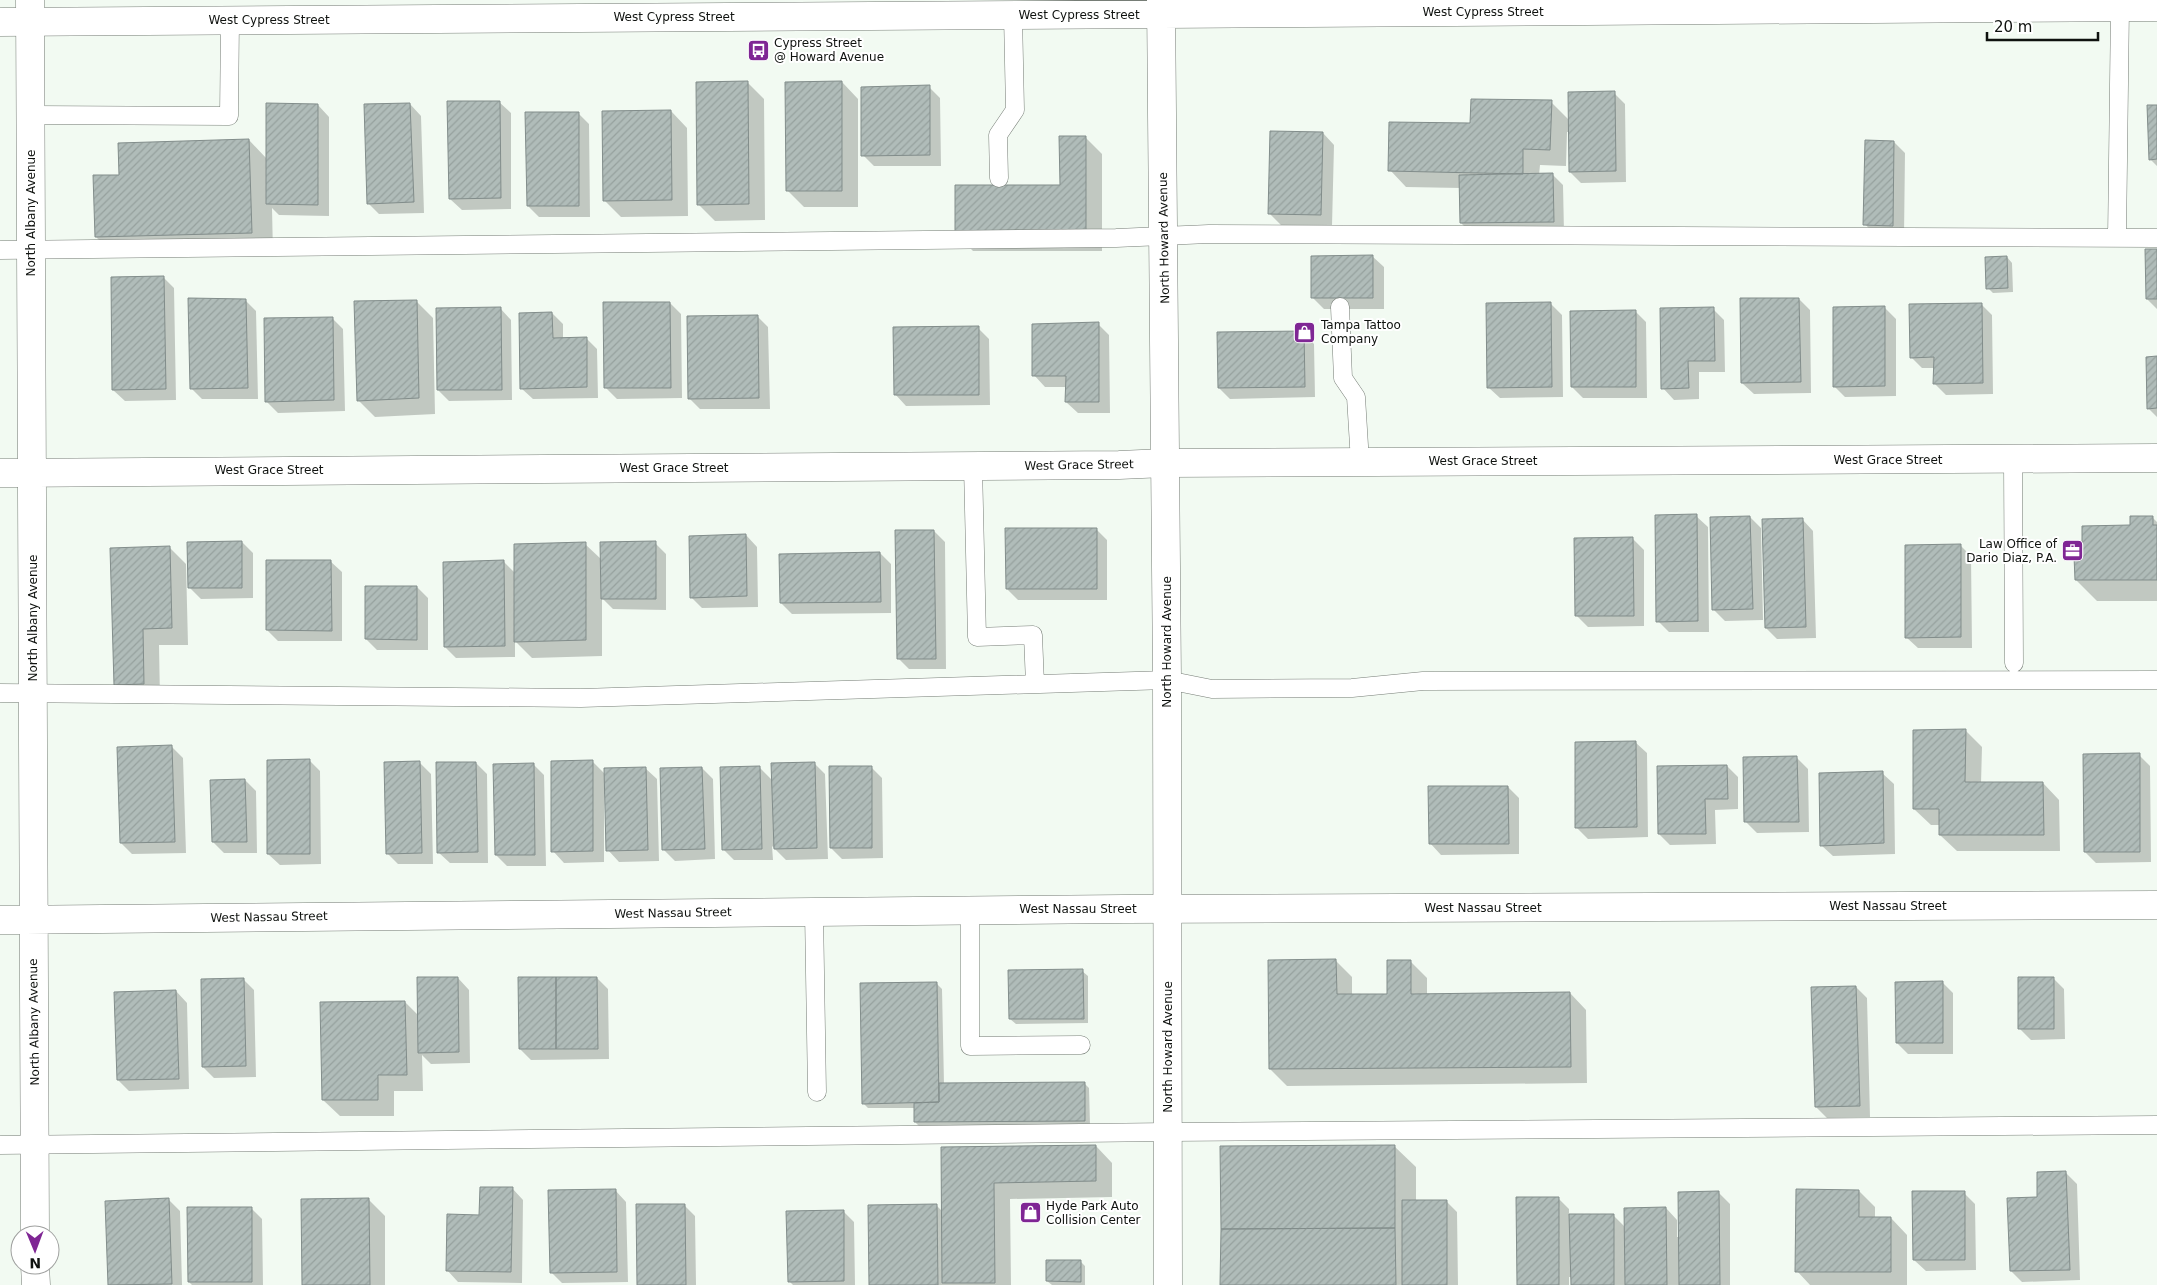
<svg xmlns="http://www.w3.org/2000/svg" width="2157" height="1285" viewBox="0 0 2157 1285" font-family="'DejaVu Sans',sans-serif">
	<defs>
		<pattern id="building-hatch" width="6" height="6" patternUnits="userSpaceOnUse" patternTransform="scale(1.25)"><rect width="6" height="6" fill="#b0bcb9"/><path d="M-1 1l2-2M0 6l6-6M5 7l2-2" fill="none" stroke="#96a19e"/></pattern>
	</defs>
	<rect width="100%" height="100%" fill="#f2faf2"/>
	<path fill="#0003" d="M842,82L858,99V207H804L787,190Z
		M748,83L764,99L765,220L715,221L698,204Z
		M929,87L940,98L941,166H874L863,155Z
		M1614,93L1625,104L1626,182L1581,183L1570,172L1569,132H1567L1566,166L1540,165L1539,175L1552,174L1563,185L1564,233L1472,234L1461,223V188L1406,187L1390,170L1471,125L1551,102L1569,120Z
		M499,102L511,113V209L462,210L450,199Z
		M410,104L421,116L424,213L379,214L368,203Z
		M318,105L329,117V216L279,215L272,208L273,254L117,258L96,237L121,176L249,140L267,159Z
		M2157,107V166L2150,159Z
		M671,111L687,128L688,216L621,217L604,200Z
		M578,113L589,124L590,217H539L528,206Z
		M1323,133L1334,145L1332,226L1281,225L1270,214Z
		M1085,137L1102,154V251H973L956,234L1061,187Z
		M1894,142L1905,153L1904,236H1876L1865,224Z
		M2157,250V309L2147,299Z
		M1372,256L1384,267V309H1324L1313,298Z
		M2007,257L2012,263L2013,292L1993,293L1988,288Z
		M163,277L174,288L176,400L125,401L113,390Z
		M1799,299L1810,310L1811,393L1754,394L1742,383Z
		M245,300L256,311L258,399H202L191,388Z
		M416,301L433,318L435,414L375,417L358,400Z
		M670,303L681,314L682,398L617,399L606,388Z
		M1551,304L1562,315L1563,397L1500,398L1488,387Z
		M1981,304L1992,315L1993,394L1946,395L1935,384V368H1922L1911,357Z
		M500,308L511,320L512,400L449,401L438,390Z
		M1885,308L1896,319V396L1845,397L1834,386Z
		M1713,309L1724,320L1725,372H1699V399L1674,400L1663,388Z
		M1635,311L1646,322L1647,398H1583L1572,387Z
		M552,313L563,324V339L586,338L597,349L598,398L533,399L521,388Z
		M757,316L768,327L770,409H700L689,398Z
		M332,318L343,329L345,411L278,413L267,402Z
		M1098,324L1109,335L1110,413H1078L1066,402L1067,387H1045L1034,375Z
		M978,328L989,339L990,405L906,406L895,394Z
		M1303,332L1314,344L1315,397L1230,399L1219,388Z
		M2157,357V417L2148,408Z
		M1696,516L1708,527L1709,632H1669L1658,621Z
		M1750,517L1761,528L1763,620L1725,621L1714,610Z
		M2152,517L2157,522V601H2097L2076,580L2083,558L2131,526Z
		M1802,519L1813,531L1816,638L1777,639L1766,628Z
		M1096,529L1107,540V600H1018L1007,589Z
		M934,531L945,542L946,669H909L898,658Z
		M746,535L757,547L758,607L702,608L691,597Z
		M1632,538L1644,550V626L1588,627L1577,616Z
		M242,542L253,553V598L201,599L190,588Z
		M655,543L666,554V610L613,609L602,598V656L532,658L515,641V657L456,658L445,647L504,562L515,573L585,544L602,560Z
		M1960,545L1971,556L1972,648H1918L1906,637Z
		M169,547L186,564L188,645H159L160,700L132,701L115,684Z
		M880,553L891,564V613L792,614L781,603Z
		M330,561L342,572V641H278L267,630Z
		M417,587L428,598V650H377L366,639Z
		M1965,730L1982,747L1981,784L2043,783L2059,800L2060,851H1957L1940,835V825H1931L1914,809Z
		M1635,742L1647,753L1648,837L1588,839L1576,827Z
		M172,747L183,758L186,853L132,854L121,843Z
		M2139,755L2150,766L2151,862L2096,863L2085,852Z
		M1797,758L1808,769L1809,832L1757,833L1746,822Z
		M309,760L320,771L321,864L280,865L268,854Z
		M592,761L605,774L645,768L657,779L659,861L619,862L608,850L606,794H604V862L564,863L553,851Z
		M420,763L431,774L433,864H398L387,853Z
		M476,763L487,774L488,863H450L438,852Z
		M814,763L825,774L828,859L786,860L772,846L773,860H734L723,849L760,768L773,781Z
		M533,764L544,775L546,866H507L496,855Z
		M1727,766L1738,777V809L1715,810L1716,844L1670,845L1659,834Z
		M871,767L882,778L883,858L842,859L831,848Z
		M702,768L713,779L715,859L675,861L663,849Z
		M1882,773L1894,784L1895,854L1833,856L1821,845Z
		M245,780L256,791L257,853H224L213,842Z
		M1508,787L1519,798V854L1441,855L1430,843Z
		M1336,961L1352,977V995H1389L1410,961L1427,978V995L1570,993L1586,1010L1587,1083L1287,1086L1270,1069Z
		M1082,971L1088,976V1023L1016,1024L1010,1019Z
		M458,978L469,990L470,1063L431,1064L422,1055L423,1091H394V1116H340L323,1100L405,1002L419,1016Z
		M597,978L608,989L609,1059L531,1060L520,1049Z
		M2053,978L2064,989L2065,1039L2031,1040L2020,1029Z
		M243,979L254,990L256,1077L214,1078L203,1067Z
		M1942,982L1953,993V1054H1908L1897,1043Z
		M937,984L942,989L944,1084L1084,1083L1089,1088L1090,1125L920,1127L915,1122V1108H868L863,1103Z
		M1856,987L1867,998L1870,1117L1827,1118L1816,1107Z
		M176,991L187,1003L189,1089L129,1091L118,1080Z
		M1096,1146L1112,1163V1197L1010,1199L1011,1285H870L937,1206L943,1212L942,1148Z
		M1394,1146L1416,1167V1201H1446L1457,1212L1458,1285H1221Z
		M2066,1173L2077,1184L2080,1280L2022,1282L2011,1271L2039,1198Z
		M512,1188L523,1200L522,1283L458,1282L447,1270L481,1216Z
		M615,1190L626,1202L628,1282L562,1283L551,1272Z
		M1859,1191L1875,1207V1218H1891L1907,1235V1285H1810L1797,1271Z
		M1719,1193L1730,1204V1285H1572V1277H1569V1285H1518L1558,1198L1569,1209V1216L1613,1215L1625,1227L1666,1208L1677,1220V1237H1680Z
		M1964,1193L1975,1204L1976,1270L1926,1271L1914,1260Z
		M168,1199L180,1211L182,1285H109L106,1202Z
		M368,1199L385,1216V1285H303Z
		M684,1205L695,1216L696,1285H638Z
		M251,1208L262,1219L263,1285H192L189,1282Z
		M843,1211L854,1222L855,1285H793L789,1281Z
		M1080,1261L1085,1266V1285H1052L1047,1281Z"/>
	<path fill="url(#building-hatch)" stroke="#828d8b" d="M748,81L749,204L697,205L696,82Z
		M842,81V191H786L785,82Z
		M930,85V155L861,156V87Z
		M1615,91L1616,171L1569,172L1568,92Z
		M1471,99L1552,100L1550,150L1523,149V174L1388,171L1389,122L1470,123Z
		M447,101H500L501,198L449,199Z
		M266,103L318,104V205L266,204Z
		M410,103L414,202L367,204L364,104Z
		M2147,105H2157V159L2149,160Z
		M671,110L672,200L603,201L602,111Z
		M525,112H579V206H527Z
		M1270,131L1323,132L1321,215L1268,214Z
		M1059,136H1086V235H955V185H1060Z
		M249,139L252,233L95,237L93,175H119L118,143Z
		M1865,140L1894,141L1893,226L1863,225Z
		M1553,173L1554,222L1460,223L1459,175Z
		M2145,249H2157V299H2146Z
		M1373,255V298H1311V256Z
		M2007,256L2008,288L1986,289L1985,257Z
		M164,276L166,389L112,390L111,277Z
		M188,298L246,299L248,388L190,389Z
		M1740,298H1799L1801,382L1741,383Z
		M417,300L419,398L357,401L354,301Z
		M603,302H670L671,388H604Z
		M1551,302L1552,387L1487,388L1486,303Z
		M1982,303L1983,383L1933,384L1934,357L1910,358L1909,304Z
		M1885,306V386L1833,387V307Z
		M501,307L502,390H437L436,308Z
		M1714,307L1715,361H1688L1689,388L1661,389L1660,308Z
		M1636,310V387H1571L1570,311Z
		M552,312L553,338L587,337V387L520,389L519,313Z
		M758,315L759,398L688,399L687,316Z
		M333,317L334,400L265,402L264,318Z
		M1099,322V402H1065L1066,376H1032V324Z
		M979,326V395H894L893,327Z
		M1304,331L1305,387L1218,388L1217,332Z
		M2157,356V408L2147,409L2146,357Z
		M1697,514L1698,621L1656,622L1655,515Z
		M1750,516L1753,609L1712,610L1710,517Z
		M2130,516H2153V525H2157V580H2075L2074,556H2082V526L2130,525Z
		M1803,518L1806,627L1765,628L1762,519Z
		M1005,528H1097V589H1006Z
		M895,530H934L936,659H897Z
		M746,534L747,596L690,598L689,536Z
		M1633,537L1634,616H1575L1574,538Z
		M242,541V588H188L187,542Z
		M656,541V599H601L600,542Z
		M586,542V640L514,642V544Z
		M1961,544V637L1905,638V545Z
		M170,546L172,628L143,629L144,684L114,685L110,548Z
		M880,552L881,602L780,603L779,554Z
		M266,560H331L332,631L266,630Z
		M504,560L505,646L444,647L443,562Z
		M365,586H417V640L365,639Z
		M1966,729L1965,782H2043L2044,835H1939V809H1913V730Z
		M1636,741L1637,827L1575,828V742Z
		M172,745L175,842L120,843L117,747Z
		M2140,753V852H2084L2083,754Z
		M1797,756L1799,822H1744L1743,757Z
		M310,759V854H267V760Z
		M593,760V851L551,852V761Z
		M420,761L422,853L386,854L384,762Z
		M436,762H476L478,852L437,853Z
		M815,762L817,848L774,849L771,763Z
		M534,763L535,855H495L493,764Z
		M1727,765L1728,799H1705L1706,834H1658L1657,766Z
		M760,766L762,849L722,850L720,767Z
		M829,766H872V848H830Z
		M646,767L648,850L606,851L604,768Z
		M702,767L705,849L662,850L660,768Z
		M1883,771L1884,843L1820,846L1819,773Z
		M245,779L247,842H212L210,780Z
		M1428,786H1508L1509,844H1429Z
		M1336,959L1337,994H1387V960H1411V994L1570,992L1571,1067L1269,1069L1268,960Z
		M1083,969L1084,1019H1009L1008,970Z
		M417,977H458L459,1052L418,1053Z
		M518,977H556V1049H519Z
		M556,977H597L598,1049H556Z
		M2018,977H2054V1029H2018Z
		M244,978L246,1066L202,1067L201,979Z
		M1943,981V1043H1896L1895,982Z
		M937,982L939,1102L862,1104L860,983Z
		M1856,986L1860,1106L1815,1107L1811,987Z
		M176,990L179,1079L117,1080L114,992Z
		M405,1001L407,1075H378V1100H322L320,1002Z
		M1085,1082V1121L914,1122V1103L939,1102V1083Z
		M1096,1145V1181L994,1183L995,1283H942L941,1147Z
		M1395,1145V1228L1221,1229L1220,1146Z
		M2066,1171L2070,1270L2010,1271L2007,1198L2037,1197V1172Z
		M480,1187H513L511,1272L446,1271L447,1214L479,1215Z
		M616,1189L617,1272L550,1273L548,1190Z
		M1796,1189L1859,1190V1217H1891V1272H1795Z
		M1719,1191L1720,1285H1679L1678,1192Z
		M1912,1191H1965V1260H1913Z
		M1516,1197H1559V1285H1517Z
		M169,1198L172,1284L108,1285L105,1201Z
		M369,1198L370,1285H302L301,1199Z
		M1402,1200H1447V1285H1402Z
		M636,1204H685L686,1285H637Z
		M937,1204L938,1285H869L868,1205Z
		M187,1207H252V1282H188Z
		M1666,1207L1667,1285H1625L1624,1208Z
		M844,1210V1281L788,1282L786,1211Z
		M1569,1214H1614V1285H1571Z
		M1395,1228L1396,1285H1220L1221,1229Z
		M1046,1260H1081V1282L1046,1281Z"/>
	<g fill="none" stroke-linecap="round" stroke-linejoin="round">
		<defs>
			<path id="lane" d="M31,115L229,116L230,20
				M999,178L998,135L1015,110L1013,15
				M2117,238L2120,7
				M0,250L1116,238L1209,234L2157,238
				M1340,307L1343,378L1356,397L1360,462
				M2013,459L2014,663
				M973,466L977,637L1033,635L1035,684
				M0,693L581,698L1167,680L1212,689L1352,688L1423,681L2157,680
				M970,910V1046L1081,1045
				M814,912L817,1092
				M0,1145L1168,1132L2157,1125"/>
			<path id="street" d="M30,0L35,1235
				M0,473L1119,465L1165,463L2157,458
				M0,920L1123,909L2157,905
				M35,1265L36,1285"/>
			<path id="secondary" d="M1161,0L1167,680L1168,1285
				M0,22L2157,7"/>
		</defs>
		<use href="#lane" stroke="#767d76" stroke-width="19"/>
		<use href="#street" stroke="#767d76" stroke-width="29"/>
		<use href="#secondary" stroke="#767d76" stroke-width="29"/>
		<use href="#lane" stroke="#fff" stroke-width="18"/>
		<use href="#street" stroke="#fff" stroke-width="28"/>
		<use href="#secondary" stroke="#fff" stroke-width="28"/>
	</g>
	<defs>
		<symbol id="bus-square" viewBox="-11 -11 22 22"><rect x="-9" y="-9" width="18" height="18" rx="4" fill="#7f2694" stroke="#fff"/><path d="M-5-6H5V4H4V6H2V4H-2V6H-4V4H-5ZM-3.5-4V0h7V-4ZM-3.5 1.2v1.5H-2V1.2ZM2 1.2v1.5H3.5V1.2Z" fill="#fff"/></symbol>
		<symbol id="shop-square" viewBox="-11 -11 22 22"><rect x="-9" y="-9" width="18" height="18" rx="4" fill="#7f2694" stroke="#fff"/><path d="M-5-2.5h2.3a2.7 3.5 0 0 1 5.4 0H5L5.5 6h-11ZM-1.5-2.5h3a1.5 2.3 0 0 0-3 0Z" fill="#fff"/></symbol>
		<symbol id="office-square" viewBox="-11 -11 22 22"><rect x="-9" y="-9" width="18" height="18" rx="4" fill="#7f2694" stroke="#fff"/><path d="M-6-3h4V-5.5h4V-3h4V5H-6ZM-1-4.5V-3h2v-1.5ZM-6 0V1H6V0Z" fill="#fff"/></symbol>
	</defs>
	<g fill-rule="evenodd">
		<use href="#bus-square" x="746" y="38" width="25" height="25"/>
		<use href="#shop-square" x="1292" y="320" width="25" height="25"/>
		<use href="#office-square" x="2060" y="538" width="25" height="25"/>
		<use href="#shop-square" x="1018" y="1200" width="25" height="25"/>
	</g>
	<g text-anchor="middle" stroke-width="4" stroke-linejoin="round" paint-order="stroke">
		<g font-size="12" fill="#0f120f" stroke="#fff">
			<text x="1483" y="16">West Cypress Street</text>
			<text x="1079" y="19">West Cypress Street</text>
			<text x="674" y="21">West Cypress Street</text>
			<text x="269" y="24">West Cypress Street</text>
			<text transform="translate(31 213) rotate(-90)" y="4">North Albany Avenue</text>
			<text transform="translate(1164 238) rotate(-91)" y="4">North Howard Avenue</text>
			<text x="1888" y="464">West Grace Street</text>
			<text x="1483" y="465">West Grace Street</text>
			<text transform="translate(1079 465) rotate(-1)" y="4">West Grace Street</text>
			<text x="674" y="472">West Grace Street</text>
			<text x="269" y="474">West Grace Street</text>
			<text transform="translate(33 618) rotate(-90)" y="4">North Albany Avenue</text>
			<text transform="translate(1167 642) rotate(-90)" y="4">North Howard Avenue</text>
			<text x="1888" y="910">West Nassau Street</text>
			<text x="1483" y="912">West Nassau Street</text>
			<text x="1078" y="913">West Nassau Street</text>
			<text transform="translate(673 913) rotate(-1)" y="4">West Nassau Street</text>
			<text transform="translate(269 917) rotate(-1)" y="4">West Nassau Street</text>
			<text transform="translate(34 1022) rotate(-91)" y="4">North Albany Avenue</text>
			<text transform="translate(1168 1047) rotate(-90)" y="4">North Howard Avenue</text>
		</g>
		<g font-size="12" fill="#0f120f" stroke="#fff" text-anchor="start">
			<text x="774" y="47">Cypress Street<tspan x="774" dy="14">@ Howard Avenue</tspan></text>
			<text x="1321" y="329">Tampa Tattoo<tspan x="1321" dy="14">Company</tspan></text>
			<text x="2057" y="548" text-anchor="end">Law Office of<tspan x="2057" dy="14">Dario Diaz, P.A.</tspan></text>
			<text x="1046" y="1210">Hyde Park Auto<tspan x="1046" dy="14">Collision Center</tspan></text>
		</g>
	</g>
	<g transform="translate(35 1250) rotate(179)"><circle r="24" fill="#ffffff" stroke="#9fa09f"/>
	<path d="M0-4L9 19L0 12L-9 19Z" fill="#7f2694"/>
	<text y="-8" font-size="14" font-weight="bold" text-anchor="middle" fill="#0f120f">N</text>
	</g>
	<path d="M1987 32v8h111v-8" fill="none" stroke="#0f120f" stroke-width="2.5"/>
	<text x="1994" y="32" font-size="15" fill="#0f120f" stroke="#ffffff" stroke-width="4" paint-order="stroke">20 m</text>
</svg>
